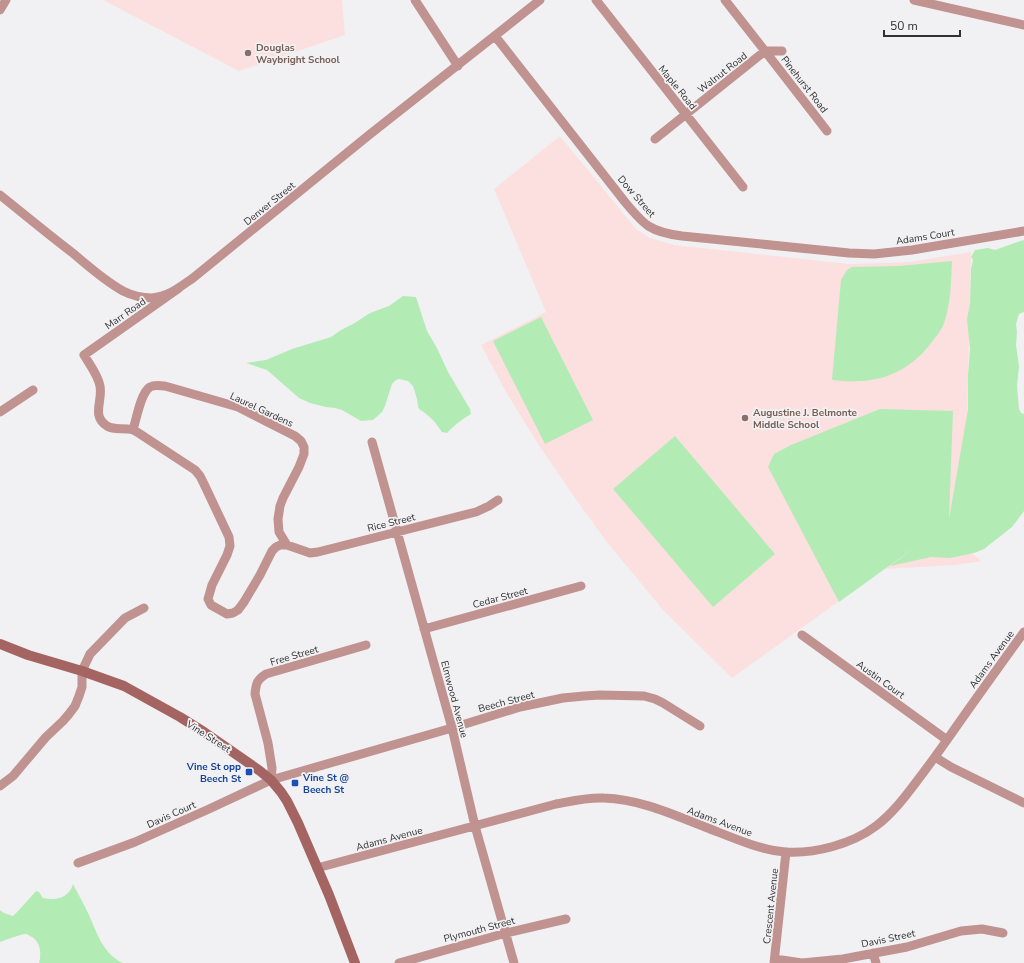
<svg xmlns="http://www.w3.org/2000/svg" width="1024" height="963" viewBox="0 0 1024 963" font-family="'Nunito Sans',sans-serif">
	<rect width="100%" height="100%" fill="#f1f1f3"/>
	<path fill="#fbe0df" d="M103,0H342L345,35L239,71Z
		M560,136L636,229L650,238L674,245L849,264L910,262L971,252L964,548L982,561L955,565L884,569L732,678L663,610L606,541L575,498L538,444L506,392L481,345L546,312L494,189Z"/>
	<path fill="#b3ebb5" d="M1024,240V312L1019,314L1016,324L1017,332L1016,345L1019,366L1017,386L1019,409L1021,413L1024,414V511L1012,527L984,549L974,553L950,558L931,557L890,566L918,545L839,602L768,467L774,454L791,445L880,409L953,411L949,519L968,409V375L970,349L967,319L970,304L971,269L973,260L971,257L975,250L988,248L995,250L1020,241Z
		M952,261C951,281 951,301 945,320C943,328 937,336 931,343C914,366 889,380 860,381C851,382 842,381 832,380L841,280L847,270L852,267L899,266Z
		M403,296L416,297L427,331L437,348L448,372L470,409L471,414C461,420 456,424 447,433L442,432L434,421L425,413L419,409L418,406L417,399L413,386L408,381L399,379L396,380L392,384L385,406L382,412L373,420L361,421L342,410L335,408L326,407L310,403L299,398L267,370L246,363L266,360L292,349L331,337L341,330L353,324L370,313L389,306Z
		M541,317L593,420L545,444L493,341Z
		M675,436L775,554L713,607L613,489Z
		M73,884C78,894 84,904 89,915C97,933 103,954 123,963H39C42,953 40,940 30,936C27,934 27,934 24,934C16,936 8,939 0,942V910L4,913L13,916L20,909L36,891L39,892L43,898C56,901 69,898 73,884Z"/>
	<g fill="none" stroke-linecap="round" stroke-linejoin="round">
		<path stroke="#c09290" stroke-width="9" d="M415,0L458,66
			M596,0L743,187
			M725,0L765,51H782
			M914,0L1024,25
			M0,10L6,0
			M495,36L625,202C644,225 650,232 682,236L849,253L874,254L912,250L1024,231
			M655,139L765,51L827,131
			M0,195C25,215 49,235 74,254C89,267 105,281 123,291C131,295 142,298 152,298C168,297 180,287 193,278L369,135L540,0
			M179,288L84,355C90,365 98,375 100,386C103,401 91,416 107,426C114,430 120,428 128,429C131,429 134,430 137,432L195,470L200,476L204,484L229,537L230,546L227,555L212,585L208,599L211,605L227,614L233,613L238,610L244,602L260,575L272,551L276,547L280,545H287L310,553L318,552L476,512L489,506L498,500
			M0,412L33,390
			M133,430C136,420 141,392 150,387C155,384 161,386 165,386L238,407L295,436L301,441L304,447V454L299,467L283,498L280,506L278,519L279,532L287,545
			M372,442L452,728L475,826L514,963
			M424,629L581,586
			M802,635L947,740
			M935,757L951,767L1024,803
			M271,780L272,768L268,743L255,694C256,683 257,680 266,674L366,645
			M0,786L13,776L46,737L63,721L69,714L75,706L79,696L82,687V671L90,654L125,618L144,608
			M78,863L135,842L209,809L271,780L452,728L520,707L563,698L584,696L600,695L644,696L655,699L663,703L700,726
			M317,868L556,804C572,801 587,797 604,798C639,799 672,814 705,827C729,836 759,850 785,852C815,854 852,844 876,826C892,814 905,797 917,781C927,768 937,754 947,740C972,704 998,668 1024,632
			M873,953L876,963
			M775,959L802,963L843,959L907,947L961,931L982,929L1003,933
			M399,963L506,933L566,919
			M774,963L786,852"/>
		<path stroke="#a46462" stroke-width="10" d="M0,644L28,655L82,671L124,686L180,717L204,732L260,771L271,780L281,792L287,801L298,823L329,895L355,963"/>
	</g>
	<g fill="#8d6e63" stroke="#f1f1f3" stroke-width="1.5">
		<circle cx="248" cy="53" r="4"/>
		<circle cx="745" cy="418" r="4"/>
	</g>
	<g fill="#1a4fb4" stroke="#f1f1f3" stroke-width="1.5">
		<rect x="245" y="768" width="8" height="8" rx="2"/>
		<rect x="291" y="779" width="8" height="8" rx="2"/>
	</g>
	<g text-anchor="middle" stroke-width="3.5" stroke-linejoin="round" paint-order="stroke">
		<g font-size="10" font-weight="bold" fill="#785e54" stroke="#f1f1f3" text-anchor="start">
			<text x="256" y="51">Douglas<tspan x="256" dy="12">Waybright School</tspan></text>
			<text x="753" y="416">Augustine J. Belmonte<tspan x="753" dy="12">Middle School</tspan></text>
		</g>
		<g font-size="10" fill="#313132" stroke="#f1f1f3">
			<text transform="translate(722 72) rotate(-38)" y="4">Walnut Road</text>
			<text transform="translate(805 84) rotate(52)" y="4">Pinehurst Road</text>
			<text transform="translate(678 87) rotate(51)" y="4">Maple Road</text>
			<text transform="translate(637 196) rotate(49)" y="4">Dow Street</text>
			<text transform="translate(269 203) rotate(-39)" y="4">Denver Street</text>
			<text transform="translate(925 236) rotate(-9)" y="4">Adams Court</text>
			<text transform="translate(125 313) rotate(-35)" y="4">Marr Road</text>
			<text transform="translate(262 409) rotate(25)" y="4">Laurel Gardens</text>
			<text transform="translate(391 522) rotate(-14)" y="4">Rice Street</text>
			<text transform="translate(500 597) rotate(-15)" y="4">Cedar Street</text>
			<text transform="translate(294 655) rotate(-16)" y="4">Free Street</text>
			<text transform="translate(991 659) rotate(-54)" y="4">Adams Avenue</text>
			<text transform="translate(881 679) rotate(36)" y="4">Austin Court</text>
			<text transform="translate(455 699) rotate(75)" y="4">Elmwood Avenue</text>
			<text transform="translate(506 701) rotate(-15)" y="4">Beech Street</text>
			<text transform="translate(209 736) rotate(33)" y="4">Vine Street</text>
			<text transform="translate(171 814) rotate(-24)" y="4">Davis Court</text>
			<text transform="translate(720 821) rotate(20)" y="4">Adams Avenue</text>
			<text transform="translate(389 838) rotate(-15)" y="4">Adams Avenue</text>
			<text transform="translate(770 906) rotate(-84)" y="4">Crescent Avenue</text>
			<text transform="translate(479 929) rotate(-15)" y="4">Plymouth Street</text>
			<text transform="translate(888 938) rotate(-12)" y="4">Davis Street</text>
		</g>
		<g font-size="10" font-weight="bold" fill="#164399" stroke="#f1f1f3" text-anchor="end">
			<text x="241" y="770">Vine St opp<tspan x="241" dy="12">Beech St</tspan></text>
			<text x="303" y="781" text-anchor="start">Vine St @<tspan x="303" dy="12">Beech St</tspan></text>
		</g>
	</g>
	<path d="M884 30v6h76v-6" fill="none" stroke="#313132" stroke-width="2"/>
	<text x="890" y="30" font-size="12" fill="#313132" stroke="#f1f1f3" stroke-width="3" paint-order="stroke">50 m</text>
</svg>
